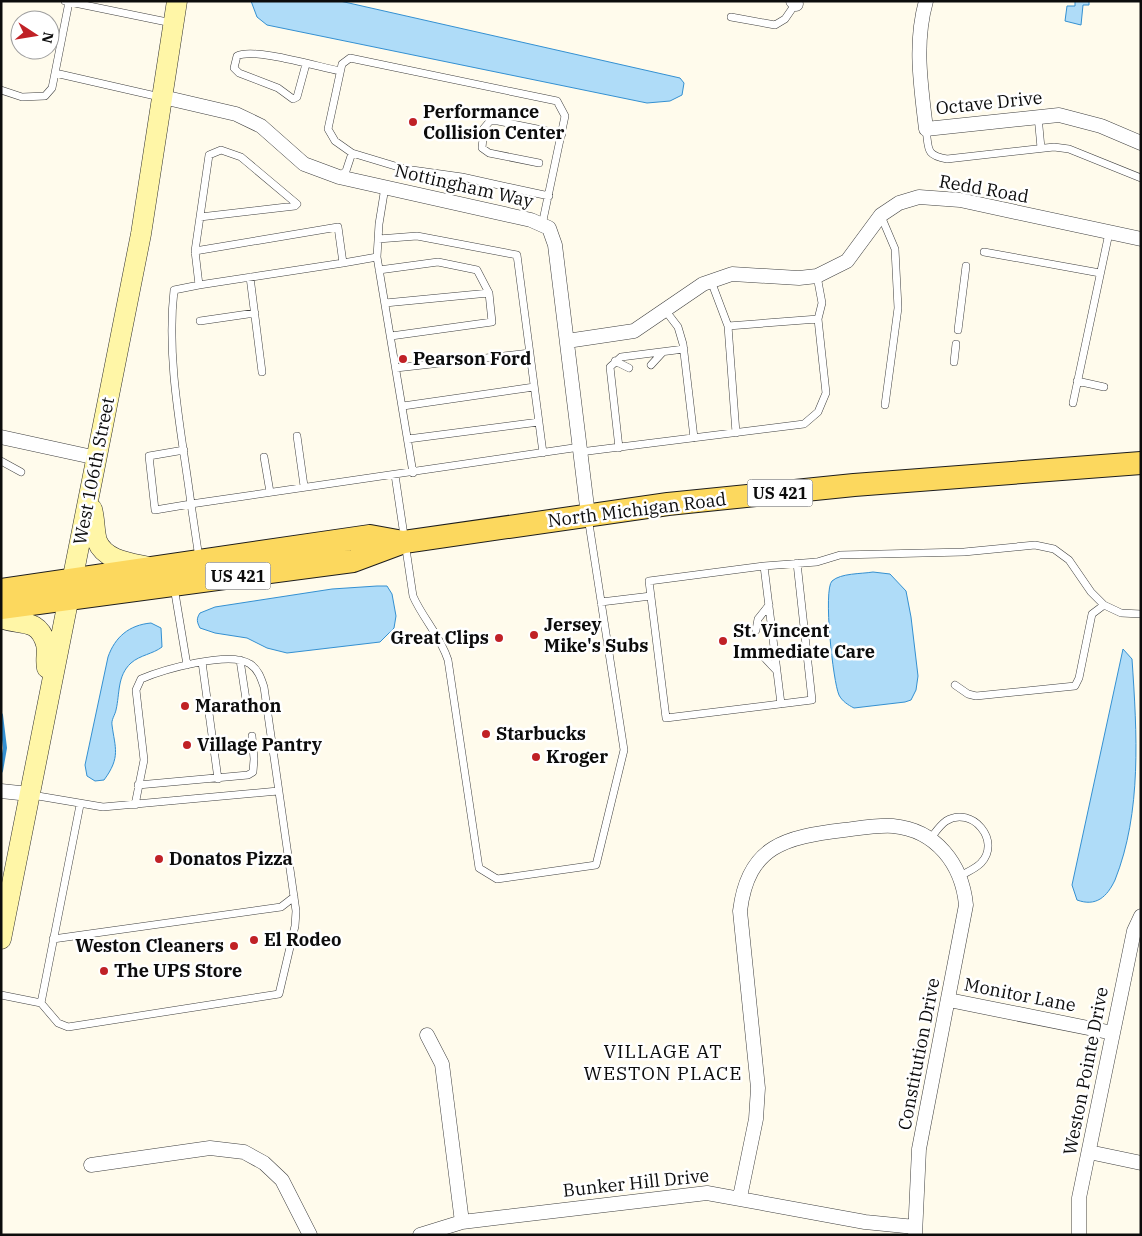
<svg xmlns="http://www.w3.org/2000/svg" width="1142" height="1236" viewBox="0 0 1142 1236" font-family="'IBM Plex Serif',serif">
	<rect width="100%" height="100%" fill="#fffbec"/>
	<path fill="#afdcf8" stroke="#3490d1" d="M251,1H340L680,78L684,83L682,95L670,101L647,103L267,25L257,17Z
		M1075,1H1089V5H1083L1081,25L1065,21L1067,6H1075Z
		M873,572L890,574L906,591L911,617L918,676L916,690L911,700L905,702L854,708C848,705 842,701 839,695C833,682 823,590 832,581C841,573 861,574 873,572Z
		M377,586H387L392,594L396,616L394,628L380,642L287,653L267,648L247,638L215,633L200,628C197,622 196,619 200,613L215,607L332,589Z
		M151,623L161,628L162,647C153,654 140,655 131,663C117,676 120,693 116,710C115,715 111,720 112,725C115,748 121,757 104,780L95,781L87,776L85,765L108,657C115,637 129,625 151,623Z
		M1123,649L1132,659C1137,733 1142,812 1115,880C1107,897 1096,907 1077,900L1072,885Z"/>
	<g fill="none" stroke-linecap="round" stroke-linejoin="round">
		<path stroke="#3490d1" stroke-width="4" d="M1,715L5,748L1,771"/>
		<defs>
			<path id="lane" d="M65,1L172,23
				M69,2L55,73L160,97
				M731,17L775,25L785,19L796,3
				M306,64L297,97L293,99L278,88L239,73L234,68L237,56C253,47 319,67 340,71
				M1,90L22,97L45,96L52,88L55,73
				M1038,116L1041,148
				M926,129C929,149 925,155 947,159L1054,147L1069,149L1141,178
				M352,153L405,169L462,177L549,196
				M539,163L489,153L482,148L484,128L490,121H498L562,134
				M339,177L346,171L352,153L335,141L328,129L342,64L350,58L557,101L565,116L542,225
				M385,187L379,224L377,257L413,473
				M881,216L895,249L898,308L885,405
				M378,239L417,236L517,255L543,453
				M195,251L209,155L221,150L241,157L297,204L295,206L200,217
				M984,252L1100,273
				M377,257L343,263L338,227L195,251L199,285L174,290C166,361 182,434 191,504L580,447
				M379,270L438,262L477,270L489,293L492,322L391,336
				M250,277L262,372
				M711,281L728,326L818,319L822,303L817,276
				M199,285L343,263
				M385,303L489,293
				M665,310L678,327L683,344L694,438
				M200,321L255,313
				M728,326L736,433
				M958,330L966,266
				M615,361L629,368
				M954,362L956,344
				M651,365L662,353
				M396,368L530,353
				M1077,381L1104,387
				M1073,403L1109,233
				M403,406L534,387
				M297,436L304,486
				M408,439L539,422
				M619,448L610,367L621,357L684,349
				M184,450L149,456L155,510L191,504L199,558
				M580,452L804,424L818,412L826,393L818,319
				M264,457L270,492
				M1,461L21,472
				M395,475L413,596C423,619 440,635 448,660L479,868L497,879L596,865L624,750L588,517
				M797,563L812,700L666,718L649,581L764,566L817,562L840,555L964,552L1035,545L1054,549L1069,560L1091,592L1104,605L1121,613L1141,614
				M764,566L781,704
				M174,587L187,665
				M601,602L651,596
				M756,630L758,619L769,605
				M759,652L776,670
				M240,660L247,706
				M202,662L218,779
				M955,685L968,694L976,696L1075,686L1079,678L1092,614L1104,605
				M138,785L248,775L253,772L254,759L252,736
				M32,795L103,807L278,791
				M930,839C935,833 939,826 946,821C972,805 1002,841 981,863C975,869 967,872 960,876
				M53,939L281,907L294,897
				M1,995L41,1003L80,805
				M41,1003L58,1023L68,1027L279,994L295,926L296,911L264,687C261,678 258,669 250,664C230,650 162,670 141,679L136,690L144,760L135,805"/>
			<path id="street" d="M793,1L796,4
				M926,1C914,44 921,86 926,129L1059,115L1101,126L1141,143
				M163,97L236,114L261,126L304,164L339,177L531,220L549,228L555,245L588,515
				M567,341L634,331L703,284L732,274L799,278L817,276L847,261L881,215L899,203L919,197L960,200L1141,239
				M1,437L97,458
				M1,791L29,794
				M949,1000L1113,1033
				M427,1035L442,1064L462,1222
				M1089,1152L1141,1163
				M91,1165L210,1148L244,1152L264,1163L282,1180L310,1235
				M740,1197L756,1119L758,1088L740,911C748,845 786,837 844,830C860,828 877,825 893,826C936,830 962,864 966,905L919,1149L915,1235
				M420,1235L462,1222L707,1193L865,1222L915,1227
				M1079,1235V1198L1134,931L1141,916"/>
			<path id="secondary" d="M92,509C95,519 94,531 97,541C105,561 131,563 149,567
				M1,618C18,626 38,616 46,644C48,652 45,660 47,668
				M1,939L141,234L177,1"/>
			<path id="primary" d="M1,590L370,536L403,542
				M1,608L353,561L404,542L668,504L854,485L1141,463"/>
		</defs>
		<use href="#lane" stroke="#3f3f3f" stroke-width="8"/>
		<use href="#street" stroke="#3f3f3f" stroke-width="15"/>
		<use href="#secondary" stroke="#2e2e2e" stroke-width="21"/>
		<use href="#primary" stroke="#1d1d1d" stroke-width="24"/>
		<use href="#lane" stroke="#fff" stroke-width="7"/>
		<use href="#street" stroke="#fff" stroke-width="14"/>
		<use href="#secondary" stroke="#fff6a7" stroke-width="20"/>
		<use href="#primary" stroke="#fcd85e" stroke-width="22"/>
	</g>
	<g fill="#c02126" stroke="#fff" stroke-width="2">
		<circle cx="413" cy="122" r="5"/>
		<circle cx="403" cy="359" r="5"/>
		<circle cx="534" cy="635" r="5"/>
		<circle cx="499" cy="638" r="5"/>
		<circle cx="723" cy="641" r="5"/>
		<circle cx="185" cy="706" r="5"/>
		<circle cx="486" cy="734" r="5"/>
		<circle cx="187" cy="745" r="5"/>
		<circle cx="536" cy="757" r="5"/>
		<circle cx="159" cy="859" r="5"/>
		<circle cx="254" cy="940" r="5"/>
		<circle cx="234" cy="946" r="5"/>
		<circle cx="104" cy="971" r="5"/>
	</g>
	<g text-anchor="middle" stroke-width="5" stroke-linejoin="round" paint-order="stroke">
		<g fill="#fff" stroke="#555" stroke-width="1">
			<rect x="747.5" y="479.5" width="65" height="27" rx="4"/>
			<rect x="205.5" y="562.5" width="65" height="27" rx="4"/>
		</g>
		<g font-size="16" font-weight="bold" fill="#0c0c0c">
			<text x="780" y="499">US 421</text>
			<text x="238" y="582">US 421</text>
		</g>
		<g font-size="18" fill="#0c0c0c" stroke="#fff">
			<text transform="translate(989 103) rotate(-6)" y="6">Octave Drive</text>
			<text transform="translate(464 186) rotate(13)" y="6">Nottingham Way</text>
			<text transform="translate(984 189) rotate(10)" y="6">Redd Road</text>
			<text transform="translate(94 471) rotate(-79)" y="6">West 106th Street</text>
			<text transform="translate(637 510) rotate(-7)" y="6">North Michigan Road</text>
			<text transform="translate(1020 995) rotate(11)" y="6">Monitor Lane</text>
			<text transform="translate(919 1054) rotate(-79)" y="6">Constitution Drive</text>
			<text transform="translate(1086 1071) rotate(-79)" y="6">Weston Pointe Drive</text>
			<text transform="translate(636 1183) rotate(-6)" y="6">Bunker Hill Drive</text>
		</g>
		<g font-size="18" font-weight="bold" fill="#0c0c0c" stroke="#fff" text-anchor="start">
			<text x="423" y="118">Performance<tspan x="423" dy="21">Collision Center</tspan></text>
			<text x="413" y="365">Pearson Ford</text>
			<text x="544" y="631">Jersey<tspan x="544" dy="21">Mike's Subs</tspan></text>
			<text x="733" y="637">St. Vincent<tspan x="733" dy="21">Immediate Care</tspan></text>
			<text x="489" y="644" text-anchor="end">Great Clips</text>
			<text x="195" y="712">Marathon</text>
			<text x="496" y="740">Starbucks</text>
			<text x="197" y="751">Village Pantry</text>
			<text x="546" y="763">Kroger</text>
			<text x="169" y="865">Donatos Pizza</text>
			<text x="264" y="946">El Rodeo</text>
			<text x="224" y="952" text-anchor="end">Weston Cleaners</text>
			<text x="114" y="977">The UPS Store</text>
		</g>
		<g font-size="19" letter-spacing="1" fill="#0c0c0c" stroke="#fff">
			<text x="663" y="1058">VILLAGE AT<tspan x="663" dy="22">WESTON PLACE</tspan></text>
		</g>
	</g>
	<rect width="1142" height="1236" fill="none" stroke="#0c0c0c" stroke-width="5"/>
	<g transform="translate(35 35) rotate(102)"><circle r="24" fill="#ffffff" stroke="#9e9e9e"/>
	<path d="M0-4L9 19L0 12L-9 19Z" fill="#c02126"/>
	<text y="-8" font-size="14" font-weight="bold" text-anchor="middle" fill="#0c0c0c">N</text>
	</g>
</svg>
